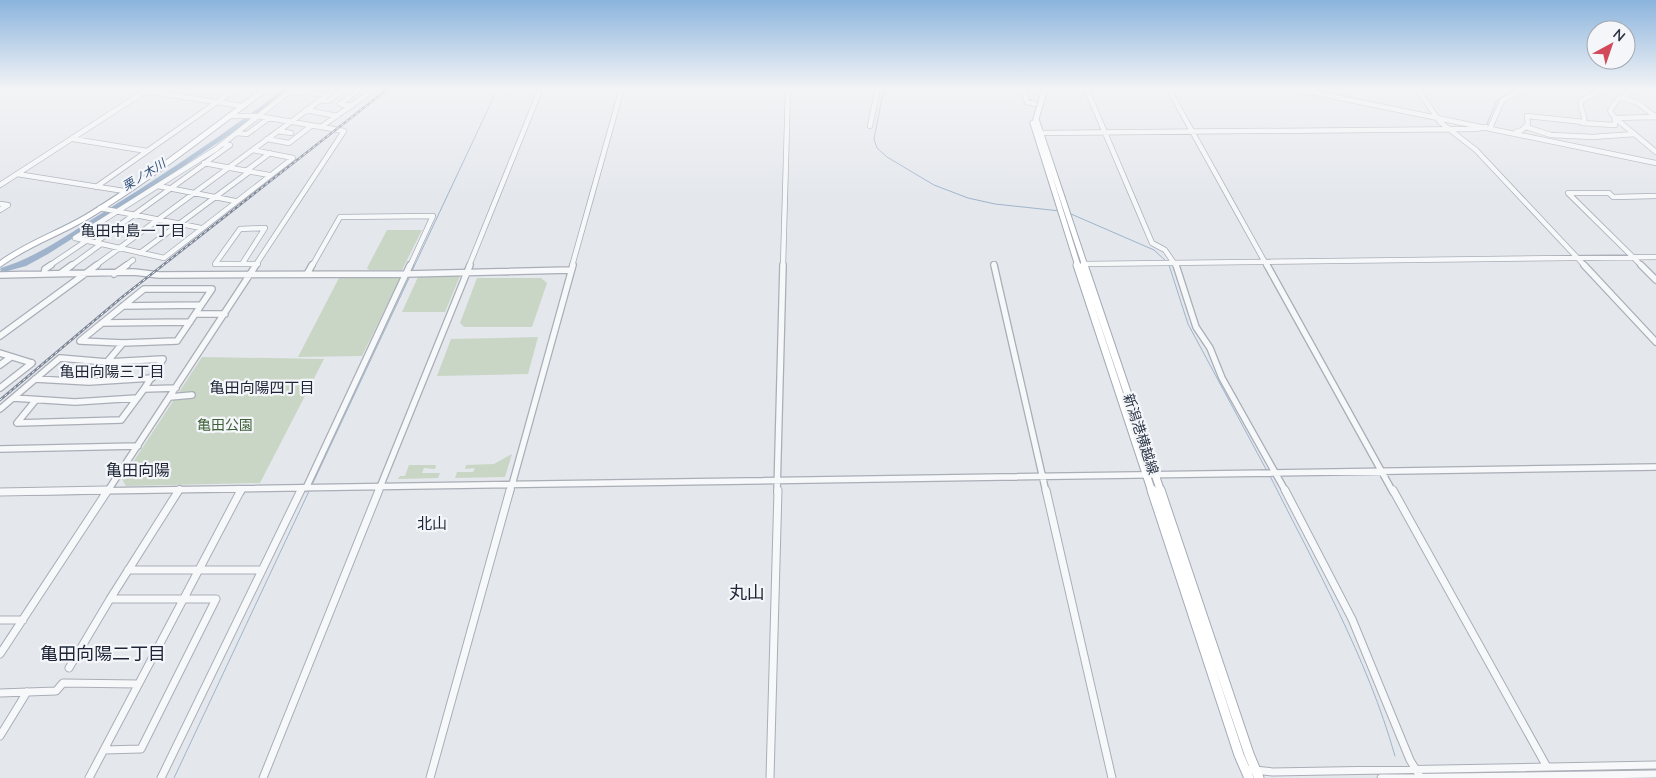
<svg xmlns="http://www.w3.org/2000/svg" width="1656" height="778" viewBox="0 0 1656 778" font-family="Mulish,'Noto Sans JP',sans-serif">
	<rect width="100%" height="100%" fill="#e4e7ec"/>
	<path fill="#c9d6c5" d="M387,230H422L402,270H369L367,268Z
		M402,275L362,356L298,357L340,276Z
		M460,276L445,312H402L418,277Z
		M477,278H541L547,283L532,327H464L460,323Z
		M538,337L528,374L437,376L451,339Z
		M202,357L324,359L260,483L126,486L122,479Z
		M512,454L505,477L455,478L457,472H473L475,468L465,469L466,465L494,464Z
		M409,465H436L435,469L424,468L422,473H440L438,478L398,479L400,476H405Z"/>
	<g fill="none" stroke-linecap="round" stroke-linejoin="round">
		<path stroke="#9fb4cc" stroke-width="1" d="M884,88L874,139L877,148L887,157L934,185L968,198L995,204L1060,211
			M1284,88L1290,89
			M1486,126L1497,100L1519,88
			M1071,214L1154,250L1167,262
			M1169,265L1188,324L1267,471
			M411,273L498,88
			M1269,474C1315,566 1367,657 1395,756
			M312,485L410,276
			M174,778L310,489"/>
		<path fill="#9fb4cc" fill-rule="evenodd" d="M285,88H292L232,133L141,195L48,254L26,266L4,272L0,270L1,268C37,257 67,235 99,215C163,175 225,134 285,88Z"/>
		<defs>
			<path id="minor-far2" d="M1023,88L1027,102L1035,104
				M1086,88L1152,243L1165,250L1176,266
				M1168,88L1267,266
				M1292,88L1656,163
				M1417,88L1440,122L1476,150L1585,266
				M202,89L230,92
				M145,91L242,106
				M290,91L301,93L307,88
				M312,93L327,95
				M1620,97L1638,103L1656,117
				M320,100L328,101L346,88
				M352,106L340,104L361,88
				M306,110L337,116
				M229,116H258L344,131L255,266
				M1615,118L1656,152
				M1615,118L1656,117
				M1582,123L1615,125V118L1610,111C1616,99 1625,92 1638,88
				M870,126L878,88
				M321,127L376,88
				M1526,127L1551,135L1593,137L1635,134
				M1490,128L1502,101L1523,88
				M278,131L291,133
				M1516,132L1522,130L1528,124L1527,116L1584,122C1586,115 1579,109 1581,101L1599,91V88
				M237,133L247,134L269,118
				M1040,133L1476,129L1486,127
				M73,139L147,151
				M267,139L289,143L311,126
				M204,163L269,175
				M205,163L230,145L223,144
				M246,171L270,153
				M17,174L124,191
				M0,185L150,88
				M158,186L235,201
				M96,187L237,88
				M0,204L8,205L0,210
				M100,208L201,228
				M265,228L242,264H215L240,229Z
				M75,238L164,258L293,158L253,150
				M75,238L216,149L294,88
				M96,242L206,163
				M140,253L249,172
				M242,264H258
				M994,264V266
				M1083,264L1656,257
				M49,266L86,241
				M71,266L101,244
				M95,266L337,88
				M125,266L133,260
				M312,266L340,217L433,216L410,266
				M469,266L541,88
				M572,266L622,88
				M783,266L788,88
				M1642,266L1568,193H1609L1613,197L1656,196"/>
			<path id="minor-far1" d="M994,265L1046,492
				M1176,265L1196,327L1210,348L1222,378L1286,492
				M1267,265L1393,492
				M1584,265L1656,342
				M1641,265L1656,280
				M61,273L72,265
				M44,274L45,269L51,265
				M114,274L127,265
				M307,274L312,265
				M0,275L134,272L159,275L406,274L571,270
				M144,289H212L177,341L123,343L80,341Z
				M123,306L201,305
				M196,314H225
				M102,323L190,322
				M0,336L97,265
				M0,353L32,363
				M107,362L123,343
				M0,365L11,357
				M35,379L89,382L152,378
				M0,388L32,363
				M170,397L192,395
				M13,398L75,402L137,398
				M35,401L17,423L121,420L144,389
				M0,409L60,358L107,362L163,359L144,389L176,388
				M0,449L138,446
				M306,488L410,265
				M25,492L1656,467
				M107,492L256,265
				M178,492L180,489
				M241,492L242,489
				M300,492L302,488
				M378,492L470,265
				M510,492L573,265
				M777,492L783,265"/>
			<path id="minor" d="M1046,490L1112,778
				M1285,490L1352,619L1410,760L1421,778
				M1393,490L1547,767
				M0,492L107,490
				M128,570H261
				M0,620H23
				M0,654L108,490
				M69,668L110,599
				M0,693L56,691L63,683L138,684
				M0,736L27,692
				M104,750L141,749L216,599H110L179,490
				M1245,769L1273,772L1656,765
				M89,778L241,490
				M161,778L301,490
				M263,778L379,490
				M430,778L510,490
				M770,778L778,490
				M1381,778L1656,774"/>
			<path id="major-far2" d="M1045,88L1036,119L1085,266
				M1033,123L1078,266
				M0,264C28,243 61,233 90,215C152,177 209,131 267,88"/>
			<path id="major-far1" d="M1077,265L1152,492
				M1084,265L1161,492"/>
			<path id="major" d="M1152,490L1239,755L1249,778
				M1160,490L1249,754L1259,778"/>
		</defs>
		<use href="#minor-far2" stroke="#a9aeb7" stroke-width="6"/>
		<use href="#minor-far1" stroke="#a9aeb7" stroke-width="8"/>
		<use href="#minor" stroke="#a9aeb7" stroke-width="9"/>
		<use href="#major-far2" stroke="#a3abb8" stroke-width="7"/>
		<use href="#major-far1" stroke="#a3abb8" stroke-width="9"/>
		<use href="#major" stroke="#a3abb8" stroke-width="11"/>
		<use href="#minor-far2" stroke="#f7f8fa" stroke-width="4.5"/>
		<use href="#minor-far1" stroke="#f7f8fa" stroke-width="5.5"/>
		<use href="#minor" stroke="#f7f8fa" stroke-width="7"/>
		<use href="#major-far2" stroke="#fff" stroke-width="5"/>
		<use href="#major-far1" stroke="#fff" stroke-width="7"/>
		<use href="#major" stroke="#fff" stroke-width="9"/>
		<defs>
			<path id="rail" d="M0,400L121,298L389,88"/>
		</defs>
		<use href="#rail" stroke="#7d8696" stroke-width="2.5"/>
		<use href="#rail" stroke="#f4f6f9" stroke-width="1" stroke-dasharray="3" stroke-linecap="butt"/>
	</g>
	<linearGradient id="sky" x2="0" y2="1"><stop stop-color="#8bb4dd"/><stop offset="0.45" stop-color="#f3f4f6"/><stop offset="1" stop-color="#f3f4f6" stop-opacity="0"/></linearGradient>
	<rect width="1656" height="197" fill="url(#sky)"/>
	<g text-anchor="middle" stroke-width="4.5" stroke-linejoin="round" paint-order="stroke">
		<g font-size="12" font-style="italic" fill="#34527a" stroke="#f4f6f9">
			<text transform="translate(144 175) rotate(-32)" y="4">栗ノ木川</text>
		</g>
		<g font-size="14" fill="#3f6138" stroke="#f4f6f9">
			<text x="225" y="430">亀田公園</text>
		</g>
		<g font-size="14" fill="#2b3445" stroke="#f4f6f9">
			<text transform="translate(1141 434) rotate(72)" y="5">新潟港横越線</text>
		</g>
		<g font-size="15" fill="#1d2536" stroke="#f4f6f9">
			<text x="133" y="236">亀田中島一丁目</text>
			<text x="112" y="377">亀田向陽三丁目</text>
			<text x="262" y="393">亀田向陽四丁目</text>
			<text x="432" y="529">北山</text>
		</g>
		<g font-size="16" fill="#1d2536" stroke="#f4f6f9">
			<text x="138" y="476">亀田向陽</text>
		</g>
		<g font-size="18" fill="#1d2536" stroke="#f4f6f9">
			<text x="747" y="599">丸山</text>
			<text x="103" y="660">亀田向陽二丁目</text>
		</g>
	</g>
	<g transform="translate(1611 45) rotate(40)"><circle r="24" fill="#f4f6f9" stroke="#a4a8b1"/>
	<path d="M0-4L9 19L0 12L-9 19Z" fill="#d1495b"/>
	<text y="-8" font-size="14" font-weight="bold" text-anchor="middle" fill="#2b3445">N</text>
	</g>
</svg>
